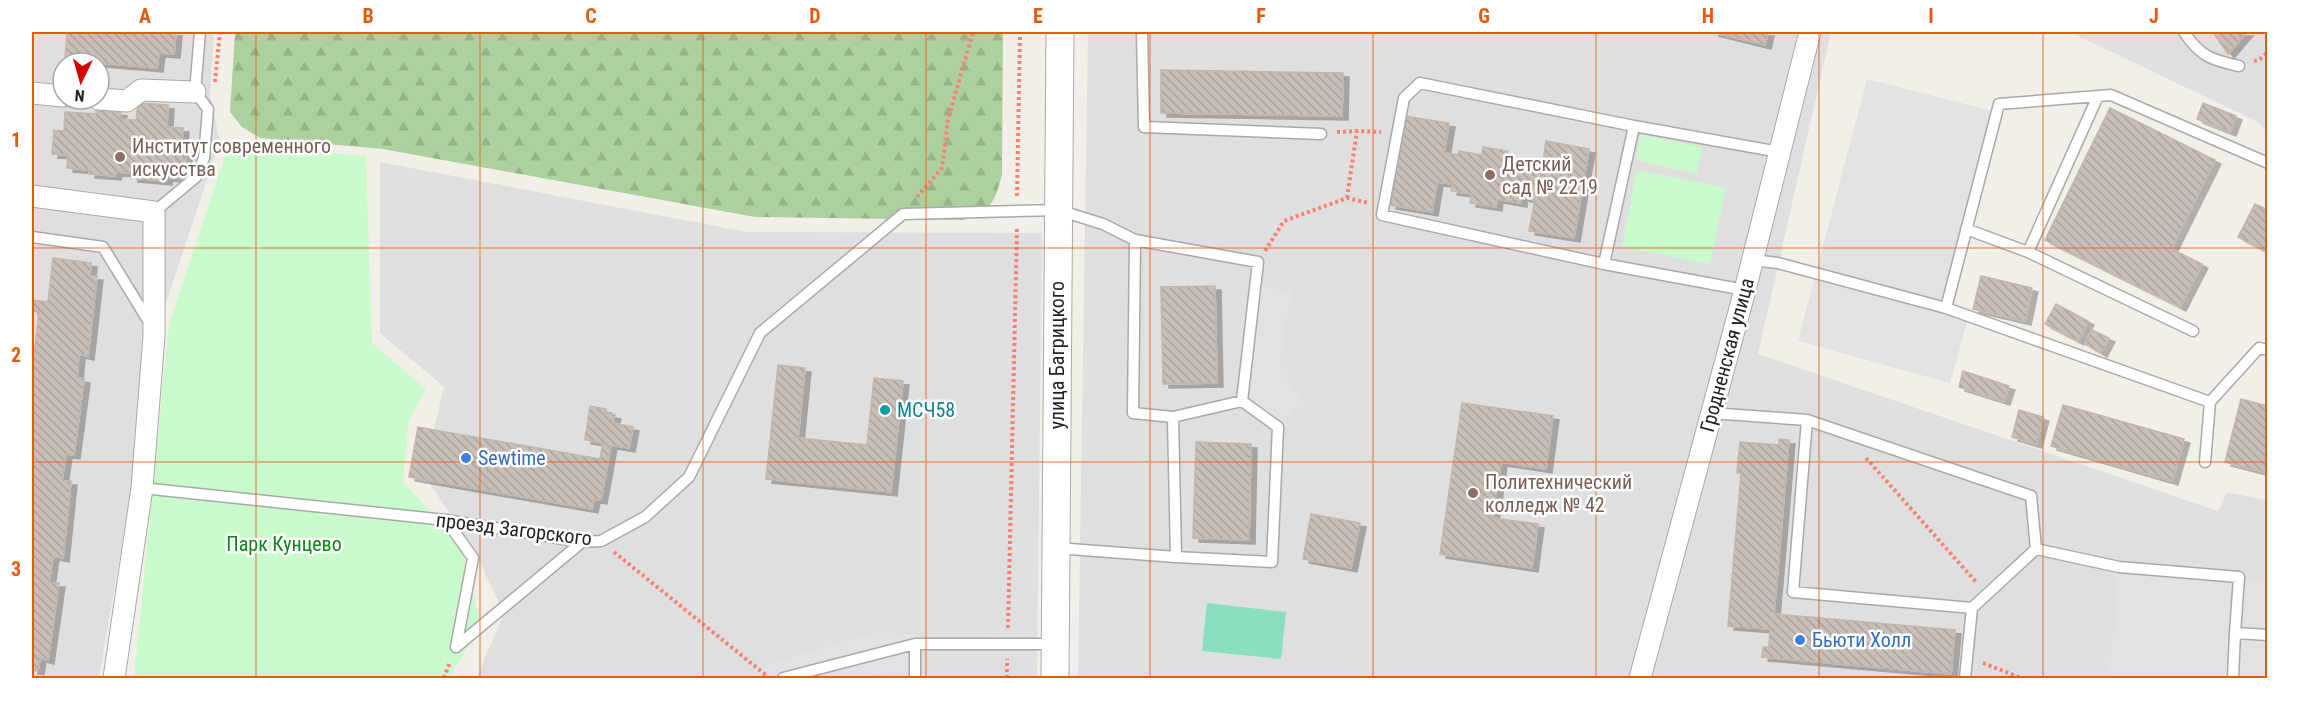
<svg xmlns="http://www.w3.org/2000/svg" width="2299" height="710" viewBox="0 0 2299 710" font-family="'Roboto Condensed',sans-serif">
	<defs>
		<pattern id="forest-firs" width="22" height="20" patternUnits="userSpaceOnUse" patternTransform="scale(1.5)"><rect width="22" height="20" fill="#add19e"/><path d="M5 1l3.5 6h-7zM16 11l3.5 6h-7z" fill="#95b388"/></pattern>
		<pattern id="building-back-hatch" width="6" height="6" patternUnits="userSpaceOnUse" patternTransform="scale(1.5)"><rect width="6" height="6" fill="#c7bfb8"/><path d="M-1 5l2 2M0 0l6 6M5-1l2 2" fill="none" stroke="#aba49e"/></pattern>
		<filter id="shadow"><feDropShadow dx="6" dy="4" stdDeviation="0" flood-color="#0004"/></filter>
	</defs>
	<rect width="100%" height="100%" fill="#f2efe9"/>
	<path fill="#e0dfdf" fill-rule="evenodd" d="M32,32H214L210,95L220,141L160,321L99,678H32ZM63,63H99V99H63Z
		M1088,32H1831L1758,354L2218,511L2227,492L2267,500V678H1078Z
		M2070,32H2267V131L2256,121Z
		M380,162L747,232L1042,233L1037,678H476L504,614L473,547L423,474L444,387L380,333Z"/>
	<path fill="url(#forest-firs)" d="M235,32H1003L1002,175C994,204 991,211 962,220L755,217L383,149L260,138L242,127L230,112Z"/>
	<path fill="#c8facc" d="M1641,135L1702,147L1697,174L1636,160Z
		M229,144L366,156L372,343L426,389L409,420L403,482L461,545L481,625L449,678H134L169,324Z
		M1637,170L1726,188L1710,264L1622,247Z"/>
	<path fill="#88e0be" d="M1207,603L1286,612L1281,659L1202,651Z"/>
	<path fill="#e2e2e2" d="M1867,79L1997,112L1946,308L1969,315L1950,383L1798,341Z
		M1255,287L1291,291L1279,369L1301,399L1278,427L1242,401Z
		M2119,567L2267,580L2266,678H2109Z
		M872,633L915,634V669L853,678H758L754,669Z"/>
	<path fill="url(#building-back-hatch)" stroke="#c4b6ab" stroke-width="1.5" filter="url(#shadow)" d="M67,32H176L174,54L159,53L157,68L65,60Z
		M1712,32H1768L1765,45Z
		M2213,32H2247L2228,54Z
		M1161,70L1343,73L1342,116L1161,113Z
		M138,103L168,105L167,127L183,128L181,153H186L185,179L166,177V181L132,178V173L116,172L115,176L89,174V170L67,168L68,155L52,154L54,130L64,131L65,112L96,114V109L121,112L120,119L136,120Z
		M2203,103L2236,116L2230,132L2197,119Z
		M2110,108L2215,160L2171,249L2202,264L2180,307L2045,240Z
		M1404,116L1449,123L1444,153L1458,155L1459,151L1482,155L1483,147L1508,151L1506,159L1527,163L1526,167L1542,169L1546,141L1589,149L1574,238L1529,231L1535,200L1521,197V203L1497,199L1496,207L1470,203L1472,194L1451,191L1453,184L1437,182L1432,212L1390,205Z
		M2255,204L2268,210V252L2238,237Z
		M53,258L91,263L90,276H97L88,356L79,354L77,378L84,379L74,455L66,454L62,481H71L63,558L53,556L49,583H59L48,660L40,658L38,671L32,670V372L39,312L32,311V300L48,302Z
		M1981,276L2032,288L2025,321L1973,309Z
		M1215,286L1217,383L1163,384L1161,287Z
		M2056,304L2088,321L2078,341L2045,324Z
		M2092,330L2109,338L2101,353L2085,344Z
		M778,365L805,368L798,438L867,445L874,378L903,381L891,492L766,479Z
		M1963,371L2009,386L2004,401L1959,387Z
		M2241,399L2268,406V473L2225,462Z
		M1462,403L1553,416L1546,469L1501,462L1493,518L1538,524L1532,568L1440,554Z
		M2063,405L2184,439L2172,481L2051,446Z
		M590,406L606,409V413L615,415L613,423L633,427L629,448L611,445L601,500L594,499L592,509L409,477L418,427L600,459L603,443L585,440Z
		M2019,410L2043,417L2036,444L2012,437Z
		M1779,439L1789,440L1774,614L1955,630L1951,674L1762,657L1763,647H1769L1770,629L1728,626L1741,473H1737L1740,442L1779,445Z
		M1196,442L1251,444L1249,540L1193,538Z
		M1311,514L1360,523L1351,568L1303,559Z"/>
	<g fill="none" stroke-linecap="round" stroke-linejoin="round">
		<defs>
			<path id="service" d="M1142,32L1144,127L1321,134
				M2184,32C2200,56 2211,60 2239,66
				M1634,126L1420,83L1404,98L1382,215L1604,264L1745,290
				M154,212L196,177L204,158L208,109L195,92L200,32
				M1966,229L2028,252L2193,331
				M32,237L103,247L149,322
				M2028,252L2098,96
				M1752,260L1778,263L1946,308L1999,104L2111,95L2268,163
				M1604,264L1634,126L1780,152
				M1946,308L2210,402L2259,348L2268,350
				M1711,413L1807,420L1793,592L1972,608L1965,678
				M1173,417L1176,557L1272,562L1278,427L1242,401
				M1807,420L2031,496L2036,549
				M2205,462L2210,402
				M142,488L446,520L582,542L601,541L645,517L689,477L760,333L903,214L1058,210L1103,224L1135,240L1258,262L1242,401L1173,417L1133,413L1135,240
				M446,520L473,558L456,647L582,542
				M1056,548L1176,557
				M1972,608L2036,549L2119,567L2239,577L2235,633
				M783,678L915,644
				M915,678V644H1055
				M2233,678L2235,633L2268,635"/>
			<path id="minor" d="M32,93L63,96
				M99,99L127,101L141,90L195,92
				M32,196L154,212V336L142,488L114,678
				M1640,678L1745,290L1810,32"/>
			<path id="tertiary" d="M1055,678L1060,32"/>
		</defs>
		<use href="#service" stroke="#a9a9a9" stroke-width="13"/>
		<use href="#minor" stroke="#a9a9a9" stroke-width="23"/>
		<use href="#tertiary" stroke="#a9a9a9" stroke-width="29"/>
		<path stroke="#fa8072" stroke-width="4" stroke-dasharray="3 3" stroke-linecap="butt" d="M2254,61L2259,60L2268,52
			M215,82L220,32
			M1337,132L1357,131
			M1017,196L1020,32
			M917,197L942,168L948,119L973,32
			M1347,198L1357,131L1381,132
			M1265,251L1284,221L1347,198L1369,203
			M1866,458L1976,582
			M614,552L767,676
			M1008,628L1017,227
			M1983,663L2021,678
			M444,678L450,662
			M1007,678V659"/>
		<use href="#service" stroke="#fff" stroke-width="10"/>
		<use href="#minor" stroke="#fff" stroke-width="21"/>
		<use href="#tertiary" stroke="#fff" stroke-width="27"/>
	</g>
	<path fill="none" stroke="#e8590c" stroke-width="1.5" stroke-opacity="0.55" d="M256,32V678M480,32V678M703,32V678M926,32V678M1150,32V678M1373,32V678M1596,32V678M1819,32V678M2043,32V678M32,248H2268M32,462H2268"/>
	<g fill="#8d6e63" stroke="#fff" stroke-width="2">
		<circle cx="120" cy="157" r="6"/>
		<circle cx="1490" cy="175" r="6"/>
		<circle cx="1473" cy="493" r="6"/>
	</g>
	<circle fill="#0f9aa8" stroke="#fff" stroke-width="2" cx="885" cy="410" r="6"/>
	<g fill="#3f7fe0" stroke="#fff" stroke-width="2">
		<circle cx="466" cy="458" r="6"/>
		<circle cx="1800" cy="640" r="6"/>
	</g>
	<g text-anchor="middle" stroke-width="5" stroke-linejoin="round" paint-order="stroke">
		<g font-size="20" fill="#785e54" stroke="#fff" text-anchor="start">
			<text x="132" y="153">Институт современного<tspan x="132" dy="23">искусства</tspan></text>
			<text x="1502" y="171">Детский<tspan x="1502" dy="23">сад № 2219</tspan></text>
			<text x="1485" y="489">Политехнический<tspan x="1485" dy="23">колледж № 42</tspan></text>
		</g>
		<g font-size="20" fill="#222" stroke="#fff">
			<text transform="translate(1057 355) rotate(-90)" y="7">улица Багрицкого</text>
			<text transform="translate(1727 355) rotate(-75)" y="7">Гродненская улица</text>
			<text transform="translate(514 529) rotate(7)" y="7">проезд Загорского</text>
		</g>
		<g font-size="20" fill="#0d838f" stroke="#fff" text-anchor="start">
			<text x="897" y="417">МСЧ58</text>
		</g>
		<g font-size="20" fill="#366cbe" stroke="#fff" text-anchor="start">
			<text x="478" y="465">Sewtime</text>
			<text x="1812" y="647">Бьюти Холл</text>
		</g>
		<g font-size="20" fill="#0c8416" stroke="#fff">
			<text x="284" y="551">Парк Кунцево</text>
		</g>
	</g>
	<rect width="2299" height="710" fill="none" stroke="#ffffff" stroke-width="66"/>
	<g transform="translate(81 81) rotate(185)"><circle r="28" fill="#ffffff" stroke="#a7a7a7" stroke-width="1.5"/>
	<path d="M0-4.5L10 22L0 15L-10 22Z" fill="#d40000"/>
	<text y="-9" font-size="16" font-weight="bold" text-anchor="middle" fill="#222222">N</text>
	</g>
	<rect x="33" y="33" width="2233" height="644" fill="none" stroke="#e8590c" stroke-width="2"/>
	<g font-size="20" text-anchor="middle" font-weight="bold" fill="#e8590c">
		<text x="145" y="23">A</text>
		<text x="368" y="23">B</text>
		<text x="591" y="23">C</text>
		<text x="815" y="23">D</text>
		<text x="1038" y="23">E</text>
		<text x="1261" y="23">F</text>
		<text x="1484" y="23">G</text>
		<text x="1708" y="23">H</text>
		<text x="1931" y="23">I</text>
		<text x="2154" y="23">J</text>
		<text x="16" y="147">1</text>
		<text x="16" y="362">2</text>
		<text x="16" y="576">3</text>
	</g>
</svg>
